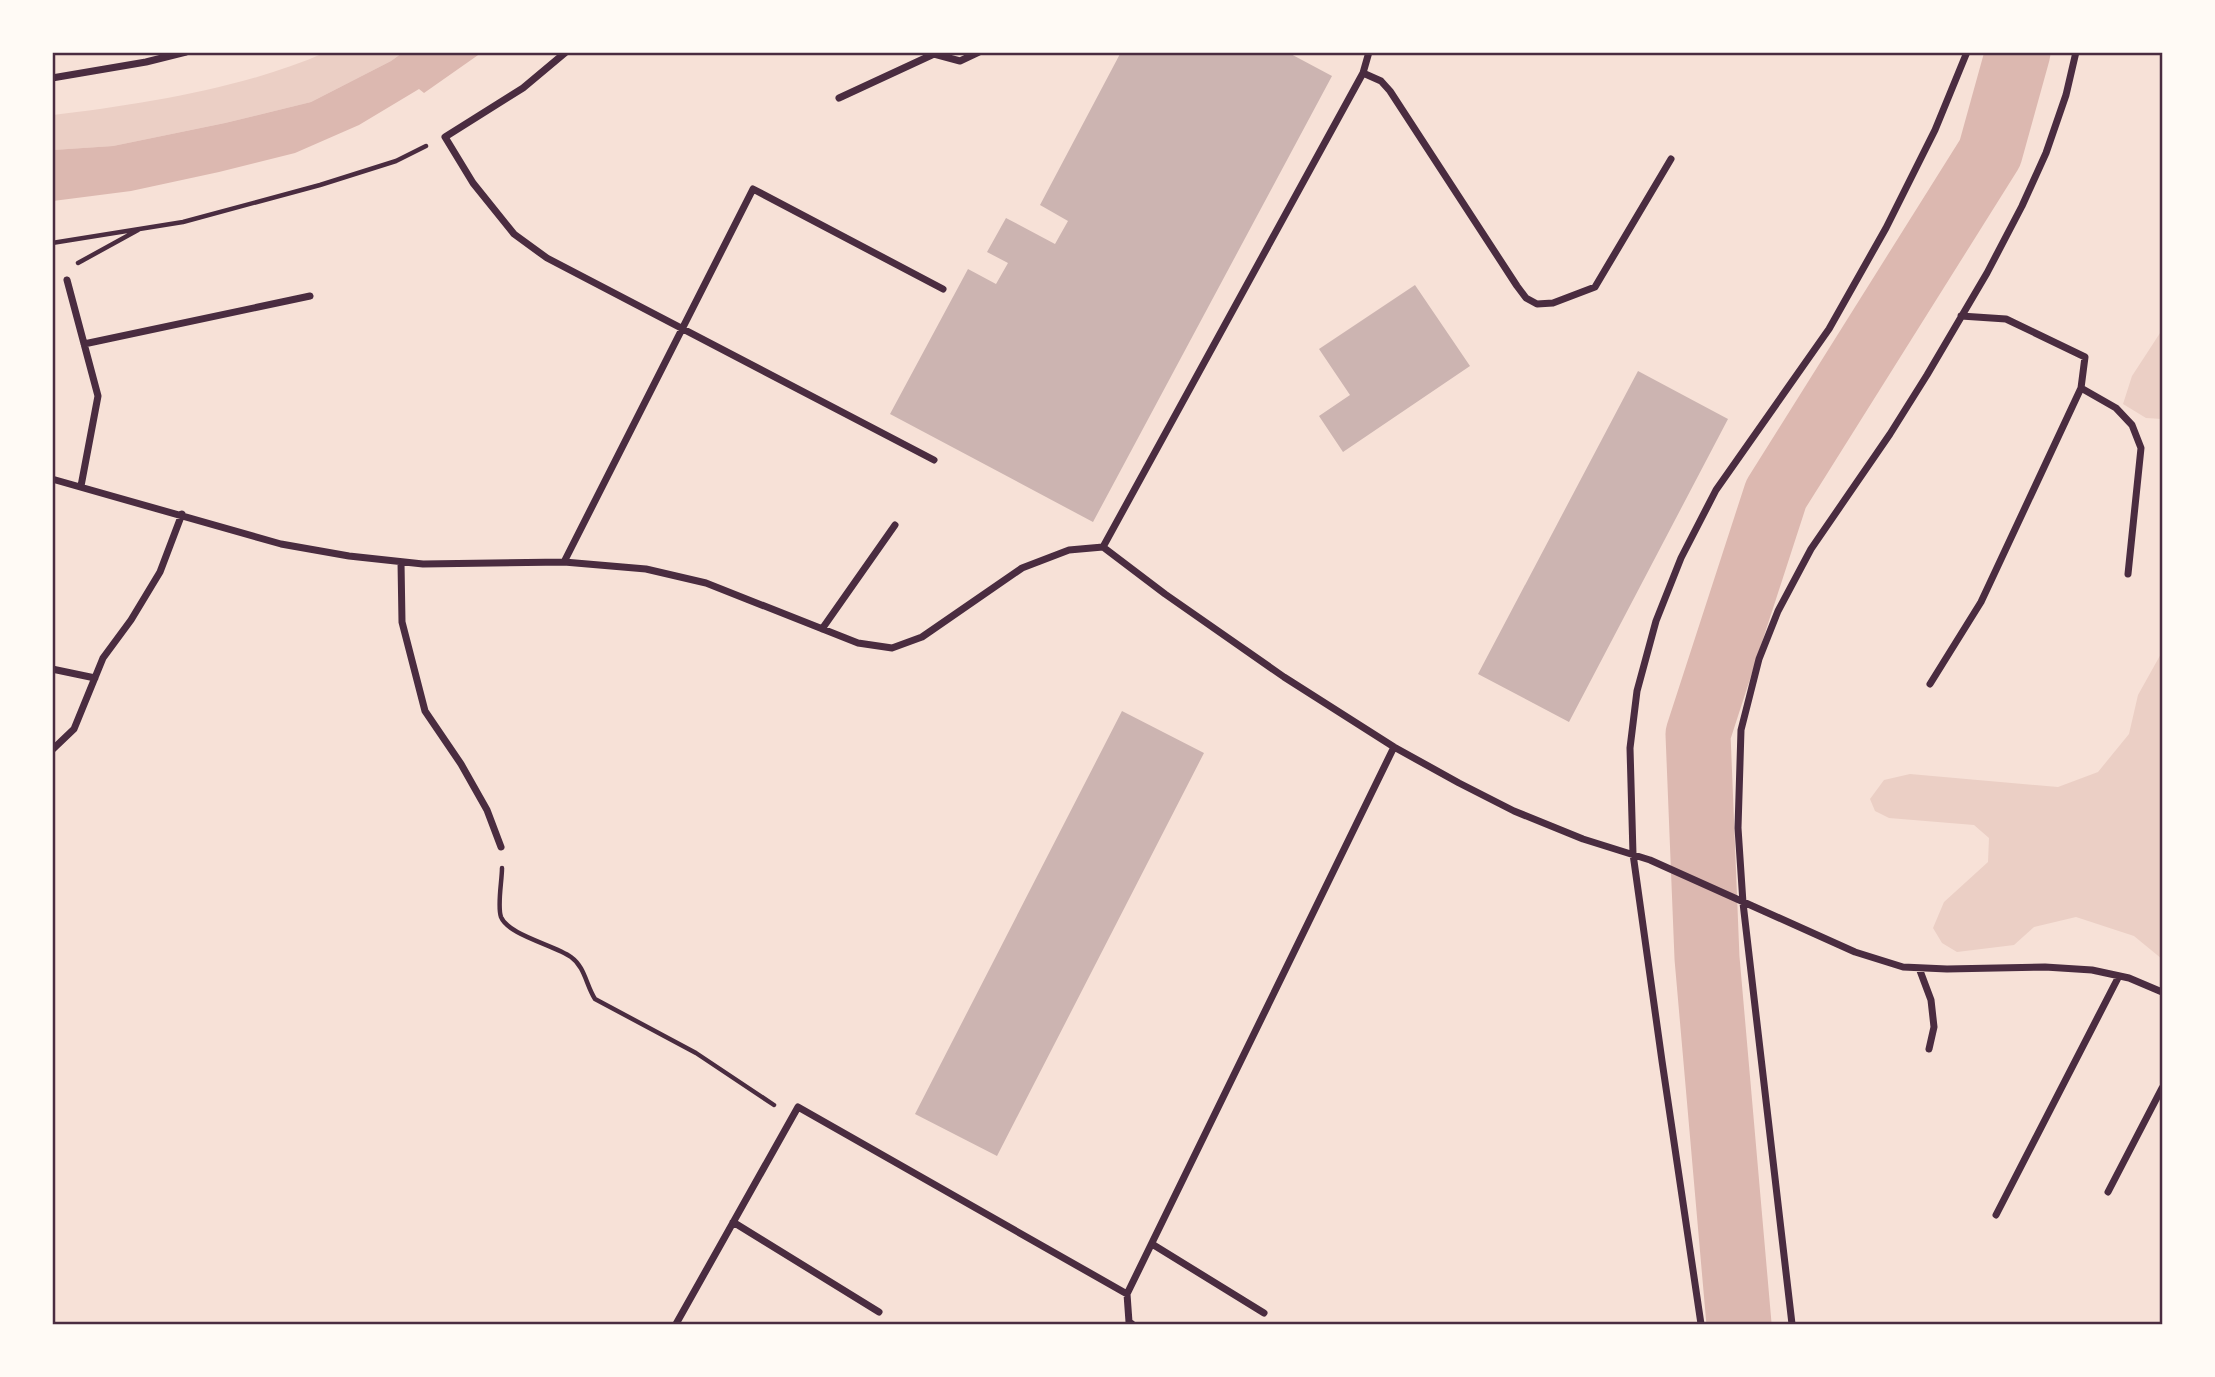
<svg xmlns="http://www.w3.org/2000/svg" width="2215" height="1377" viewBox="0 0 2215 1377" font-family="'Sofia Sans Condensed',sans-serif">
	<rect width="100%" height="100%" fill="#f7e1d7"/>
	<path fill="#ebcfc5" d="M324,53H402L391,61L311,102L225,123L113,146L53,150V115C138,105 245,88 324,53Z
		M2162,330V419L2146,418L2123,404L2132,376Z
		M2162,652V959L2134,936L2076,917L2034,927L2014,945L1957,952L1942,943L1933,928L1944,902L1988,862L1989,838L1974,825L1889,818L1875,811L1870,799L1884,780L1910,774L2058,787L2098,772L2129,734L2138,695Z"/>
	<path fill="#dcb8b0" d="M402,53H481L424,93L419,89L359,125L295,153L219,172L131,191L53,201V150L113,146L225,123L311,102L391,61Z"/>
	<g fill="none" stroke-linecap="round" stroke-linejoin="round">
		<path stroke="#dcb8b0" stroke-width="65" d="M1739,1324L1707,958L1698,734L1776,494L1990,153L2018,52"/>
	</g>
	<path fill="#ccb4b1" d="M1121,52H1287L1332,76L1093,522L890,414L968,269L996,284L1008,263L987,252L1006,218L1055,244L1068,221L1040,205Z
		M1415,285L1470,366L1343,452L1319,416L1350,395L1319,349Z
		M1638,371L1728,419L1569,722L1478,674Z
		M1122,711L1204,753L997,1156L915,1114Z"/>
	<g fill="none" stroke-linecap="round" stroke-linejoin="round">
		<path stroke="#4a2c40" stroke-width="4.5" d="M52,243L183,222L320,185L396,161L426,146
			M78,263L138,230
			M502,868C502,881 497,906 501,917C508,935 554,945 571,957C585,967 586,985 595,999L696,1053L774,1105"/>
		<path stroke="#4a2c40" stroke-width="7" d="M566,52L523,88L445,137L473,183L514,234L547,258L934,460
			M1363,73L1381,81L1390,91L1517,286L1526,298L1537,304L1553,303L1595,287L1671,159
			M52,78L146,62L186,52
			M839,98L934,54L960,61L979,52
			M67,280L98,396L81,486
			M84,344L310,296
			M2081,388L2116,408L2132,425L2141,448L2128,574
			M52,479L281,544L349,556L423,564L564,562L646,569L706,583L858,643L892,648L922,637L1022,568L1069,550L1103,547L1165,594L1284,677L1394,747L1459,783L1514,811L1583,839L1650,860L1855,952L1903,967L1947,969L2045,967L2092,970L2129,978L2162,992
			M1103,547L1363,73L1369,52
			M401,562L402,622L425,711L461,764L487,810L501,847
			M564,562L753,189L943,289
			M822,629L895,525
			M52,669L95,678
			M1930,684L1981,602L2081,388L2085,357L2006,319L1961,316
			M52,750L74,729L103,658L131,620L160,572L182,514
			M1919,968L1931,1000L1934,1027L1929,1049
			M2108,1192L2162,1088
			M1996,1215L2119,976
			M733,1222L879,1312
			M1152,1244L1264,1313
			M1127,1294L1129,1322L1132,1324
			M676,1324L798,1107L1127,1294L1394,747
			M1701,1324L1662,1061L1633,854L1630,748L1637,691L1656,621L1681,558L1716,490L1829,329L1886,228L1935,130L1967,52
			M1792,1324L1743,903L1738,828L1741,730L1759,659L1778,611L1811,549L1890,434L1927,375L1987,273L2022,206L2046,153L2066,95L2076,52"/>
	</g>
	<rect width="2215" height="1377" fill="none" stroke="#fffaf5" stroke-width="108"/>
	<rect x="54" y="54" width="2107" height="1269" fill="none" stroke="#4a2c40" stroke-width="2.5"/>
</svg>
